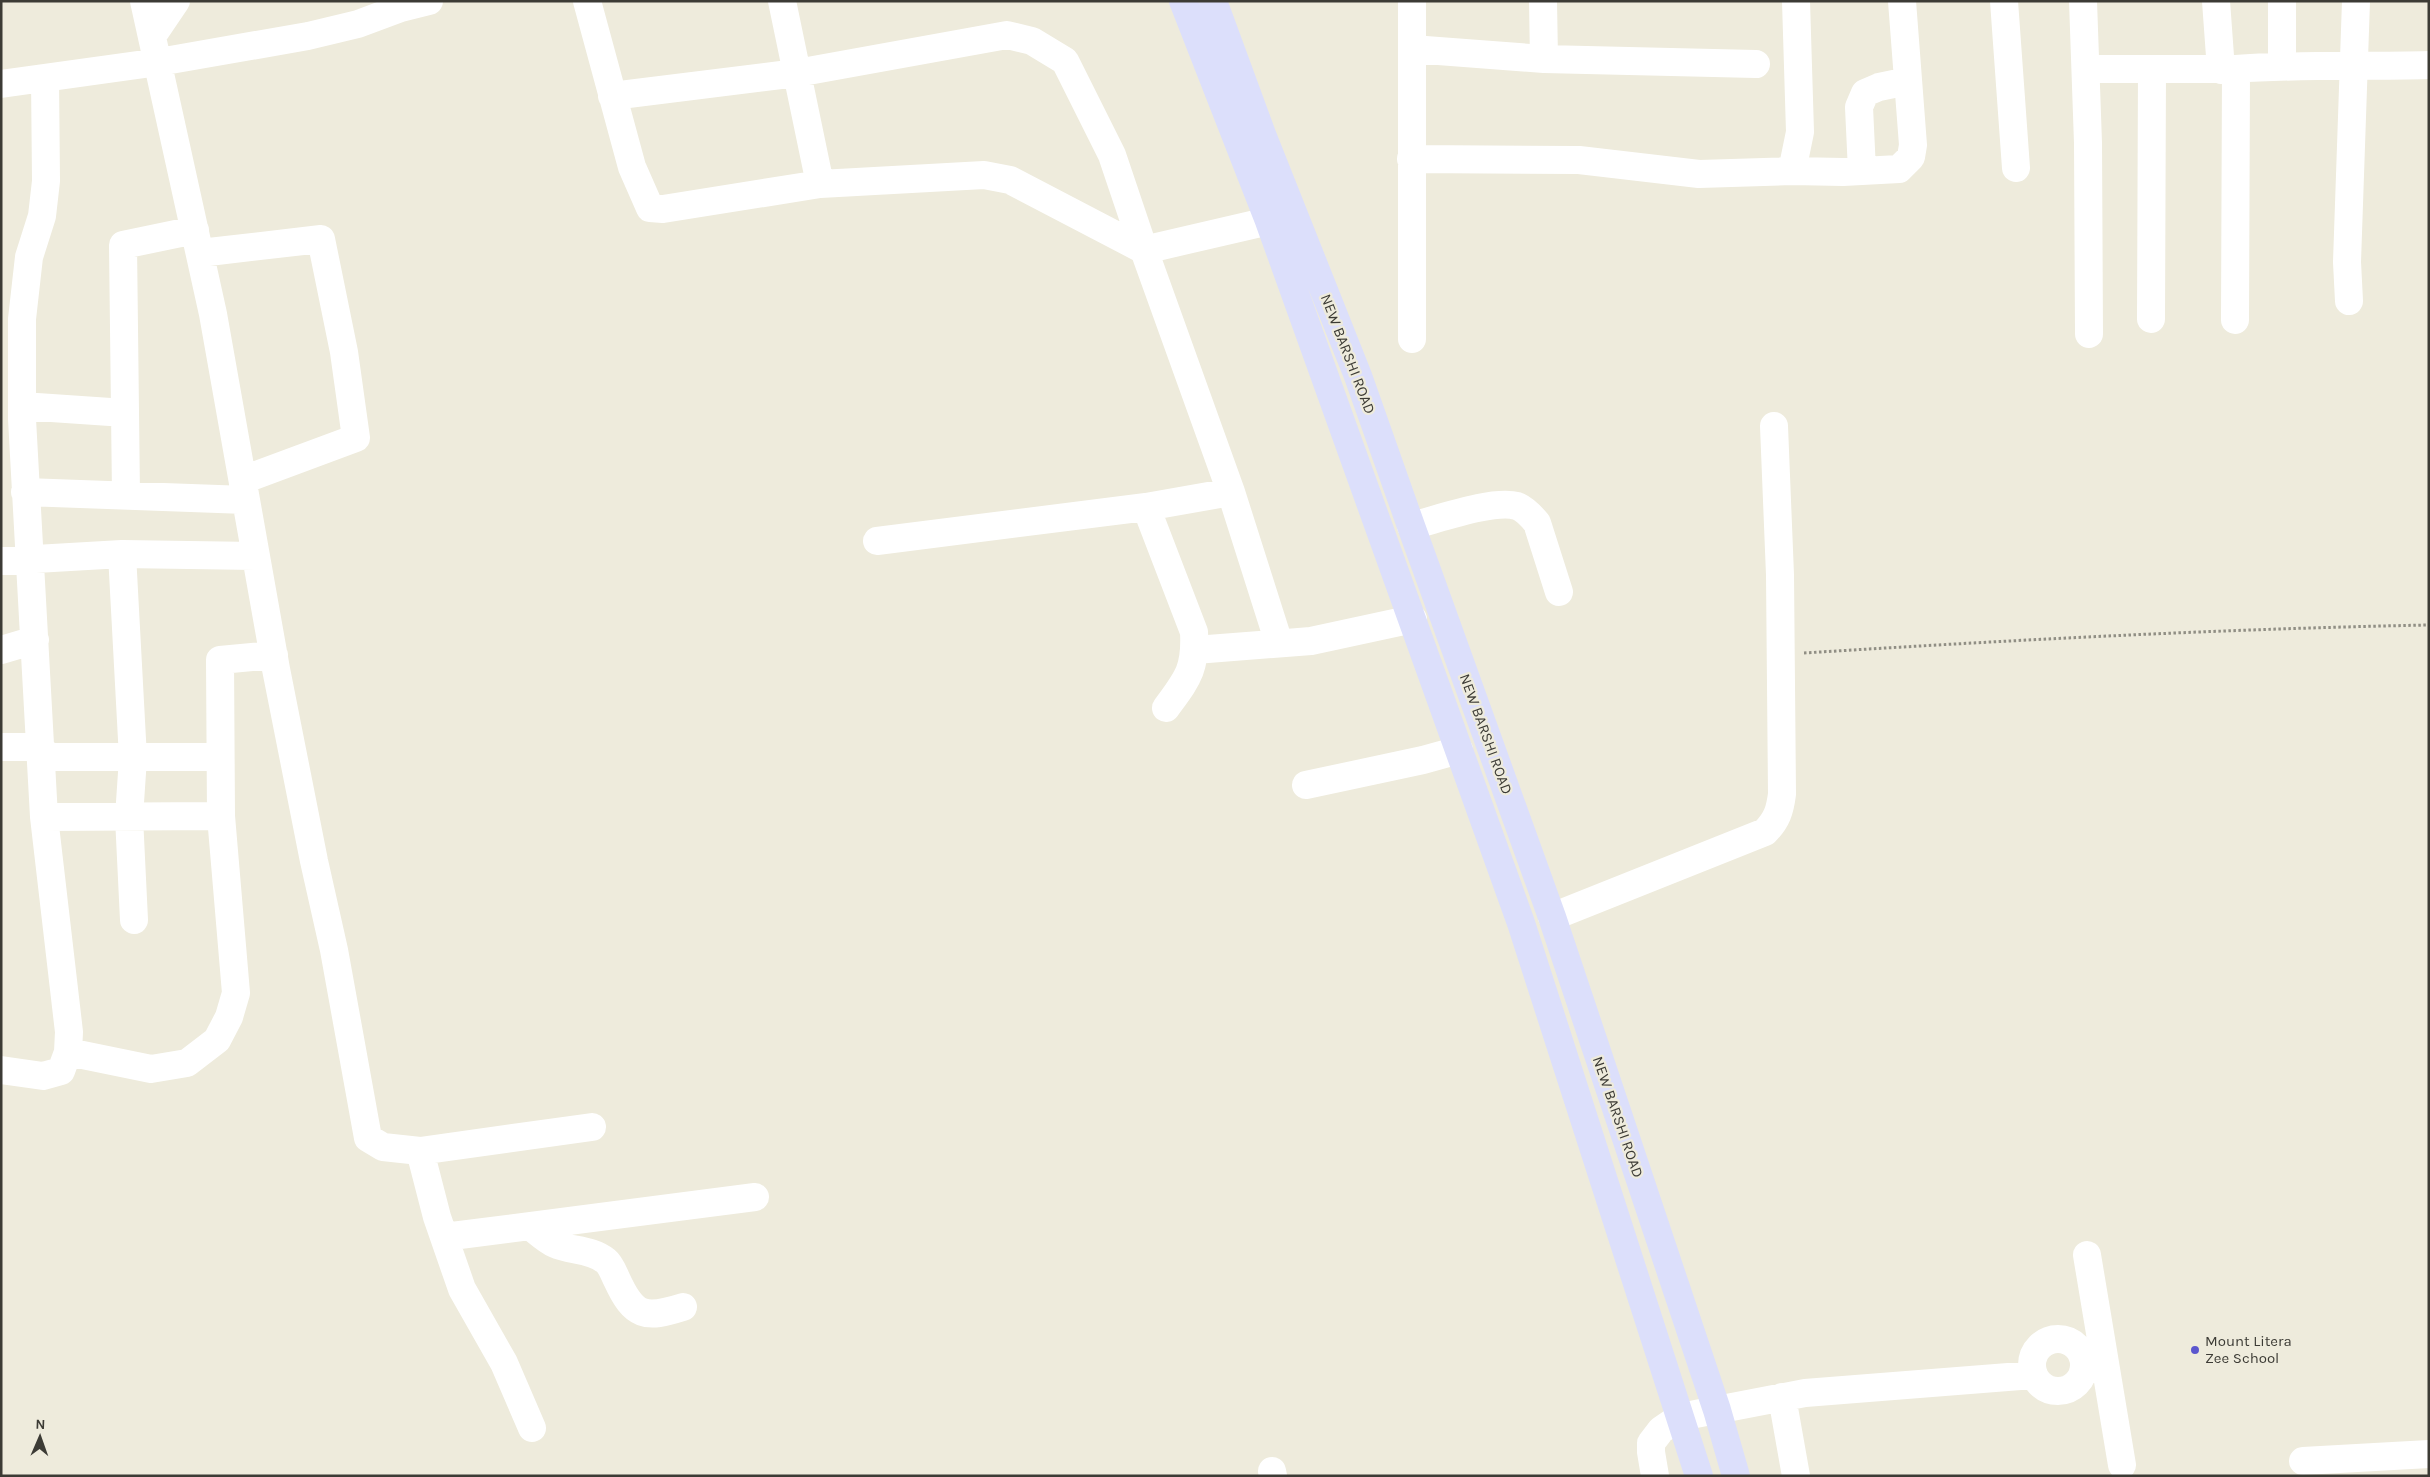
<svg xmlns="http://www.w3.org/2000/svg" width="2430" height="1477" viewBox="0 0 2430 1477" font-family="Karla,sans-serif">
	<rect width="100%" height="100%" fill="#eeebdc"/>
	<g fill="none" stroke-linecap="round" stroke-linejoin="round">
		<path stroke="#908e84" stroke-width="3" stroke-dasharray="2.5 2.5" stroke-linecap="butt" d="M1804,653C2012,640 2220,629 2429,625"/>
		<path stroke="#fff" stroke-width="28" d="M144,1L213,314L276,669L314,861L334,950L368,1138L383,1147L420,1151L437,1217L462,1289L504,1363L532,1428
			M587,1L632,167L650,208L663,209L820,184
			M782,1L820,184L984,175L1010,180L1144,250L1231,492L1279,643
			M1543,1L1544,59L1756,64
			M1796,1L1800,132L1792,171L1843,172L1899,169L1911,157L1913,145L1902,1
			M2004,1L2016,168
			M2083,1L2088,143L2089,334
			M2216,1L2221,70
			M153,35L176,1
			M1412,49L1544,59
			M2282,66V1
			M2086,69H2236L2235,320
			M2236,69C2300,64 2364,67 2429,65
			M1,84L159,62L308,36L358,24L401,8L429,1
			M612,96L797,73L1007,35L1032,41L1065,61L1112,155L1144,250L1269,221
			M1411,159L1579,160L1699,174L1792,171
			M1862,171L1859,107L1865,93L1879,87L1908,81
			M200,253L321,239L344,352L356,438L243,480
			M2349,301L2347,262L2356,1
			M2151,319L2152,69
			M1412,339V1
			M22,406L125,413
			M25,492L246,500
			M126,495L123,245L195,230
			M1146,507L1194,632C1196,670 1187,679 1166,708
			M1411,526C1436,520 1493,499 1517,506C1525,509 1532,517 1537,523L1559,592
			M877,541L1146,507L1231,492
			M122,554L133,758L129,817L134,920
			M1,561L122,554L256,556
			M1,650L35,640
			M1195,650L1311,641L1413,619
			M1,747H41
			M41,757H220
			M1306,785L1423,760L1459,750
			M44,817L221,816
			M1552,917L1765,832C1777,820 1780,810 1782,794L1780,575L1774,426
			M68,1052L151,1069L187,1063L217,1040L229,1017L236,993L221,816L220,660L274,655
			M1,1070L43,1076L61,1071L68,1052L69,1032L44,817L22,419V319L29,257L42,216L46,181L45,78
			M420,1151L592,1127
			M530,1226C538,1232 546,1240 555,1244C570,1251 592,1249 606,1261C611,1265 614,1274 617,1280C634,1317 645,1319 683,1307
			M444,1237L755,1197
			M2087,1255L2122,1465
			M2032 1365a26 26 0 1 1 52 0a26 26 0 1 1-52 0Z
			M1782,1397L1796,1476
			M2303,1461L2429,1454
			M1272,1471L1273,1476
			M1655,1476L1651,1452V1443L1661,1430L1680,1417L1805,1393L2034,1375"/>
		<path stroke="#dcdffb" stroke-width="28" d="M1183,1L1269,221L1521,923L1699,1476
			M1213,1L1263,137L1358,376L1411,526L1552,917L1717,1410L1736,1476"/>
	</g>
	<circle fill="#5b56ce" stroke="#eeebdc" stroke-width="2" cx="2195" cy="1350" r="5"/>
	<g text-anchor="middle" stroke-width="4.5" stroke-linejoin="round" paint-order="stroke">
		<g font-size="15" fill="#3c3b35" stroke="#eeebdc">
			<text transform="translate(1348 354) rotate(69)" y="5">NEW BARSHI ROAD</text>
			<text transform="translate(1486 734) rotate(70)" y="5">NEW BARSHI ROAD</text>
			<text transform="translate(1618 1117) rotate(71)" y="5">NEW BARSHI ROAD</text>
		</g>
		<g font-size="15" fill="#3c3b35" stroke="#eeebdc" text-anchor="start">
			<text x="2205" y="1346">Mount Litera<tspan x="2205" dy="17">Zee School</tspan></text>
		</g>
	</g>
	<rect width="2430" height="1477" fill="none" stroke="#3c3b35" stroke-width="5"/>
	<g transform="translate(40 1437) rotate(2)" stroke="#eeebdc" stroke-width="4" paint-order="stroke">
	<path d="M0-4L9 19L0 12L-9 19Z" fill="#3c3b35"/>
	<text y="-8" font-size="14" font-weight="bold" text-anchor="middle" fill="#3c3b35">N</text>
	</g>
</svg>
